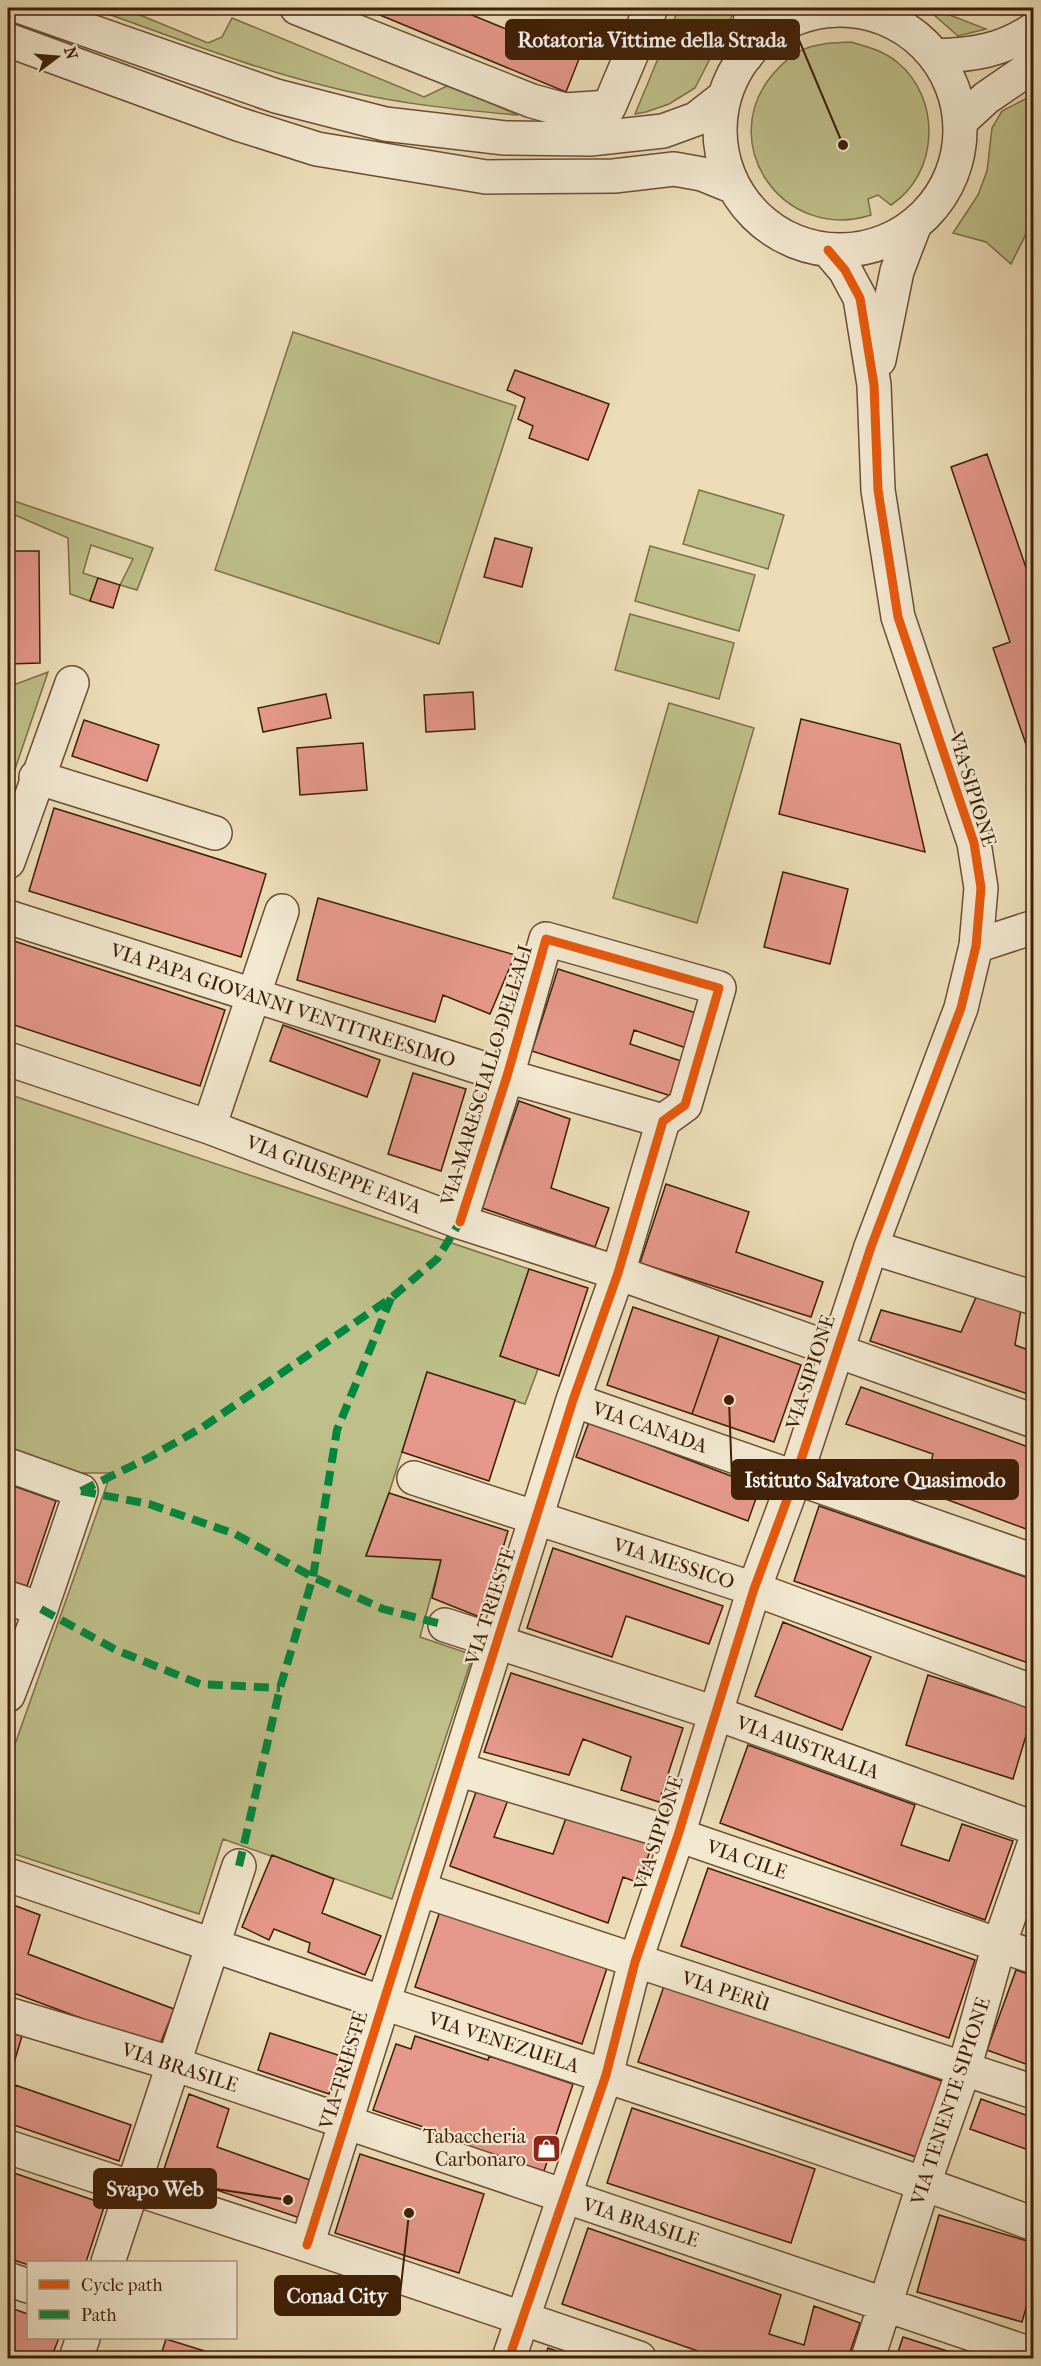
<svg xmlns="http://www.w3.org/2000/svg" width="1041" height="2366" viewBox="0 0 1041 2366" font-family="'IM FELL French Canon',serif">
	<rect width="100%" height="100%" fill="#ecddb8"/>
	<filter id="stains"><feTurbulence type="fractalNoise" baseFrequency=".00333" numOctaves="4"/><feColorMatrix values="0 0 0 0 .2 0 0 0 0 .09 0 0 0 0 .02 0 0 0 .5 -.17"/></filter>
	<radialGradient id="worn" r=".72"><stop offset=".6" stop-color="#630" stop-opacity="0"/><stop offset="1" stop-color="#630" stop-opacity=".3"/></radialGradient>
	<path fill="#bebf8a" stroke="#7e6f48" stroke-width="1.5" d="M91,8H123L208,43L222,37L232,18L424,97L449,85L518,115C459,110 400,104 342,90C257,71 174,37 91,8Z
		M679,8H734L733,14L695,88L669,104L646,112L635,114Z
		M926,8H932L986,29L958,36Z
		M851,42C868,47 884,51 897,62C942,98 939,174 891,205L878,195L868,199L871,215C784,243 714,144 773,74C781,65 791,55 802,50C817,43 834,43 851,42Z
		M1033,95V220L1011,264L986,242L953,233L978,195L987,171L992,128L1002,111Z
		M293,332L516,406L439,644L215,570Z
		M699,490L784,515L768,569L683,544Z
		M8,499L153,548L137,590L120,585L133,559L91,545L83,573L98,578L90,601L70,594L68,538L8,512Z
		M650,546L755,575L739,631L635,601Z
		M630,614L734,643L719,699L615,670Z
		M48,672L8,790V687Z
		M669,703L754,728L697,923L613,898Z
		M8,1094L529,1269L500,1356L538,1369L525,1404L427,1373L389,1493L366,1555L441,1560L420,1637L473,1655L392,1899L223,1839L199,1914L8,1852V1764L111,1473H75L8,1449Z"/>
	<path fill="#e5988b" stroke="#3e1f07" stroke-width="1.5" d="M363,8H455L579,59L566,92Z
		M515,370L609,404L588,460L529,438L533,426L518,419L525,398L507,390Z
		M987,454L1034,591L1032,762L993,648L1010,642L951,467Z
		M495,538L532,548L522,587L484,577Z
		M8,551H39L40,663L8,664Z
		M98,578L120,585L113,608L90,601Z
		M473,692L475,729L426,732L424,695Z
		M326,694L331,718L263,732L258,708Z
		M801,719L900,744L925,852L779,814Z
		M84,720L159,745L147,781L72,756Z
		M363,743L367,790L300,795L297,748Z
		M54,808L266,874L241,957L29,891Z
		M783,872L848,889L830,964L764,947Z
		M318,898L515,955L490,1014L443,995L435,1022L297,980Z
		M8,939L225,1010L200,1086L8,1023Z
		M558,969L696,1013L686,1048L634,1030L630,1044L681,1061L671,1096L532,1051Z
		M283,1025L380,1060L367,1097L270,1061Z
		M413,1073L466,1089L441,1171L388,1154Z
		M519,1101L570,1119L551,1188L609,1208L595,1247L482,1208Z
		M666,1184L749,1212L736,1252L823,1282L811,1317L640,1263Z
		M529,1269L588,1288L559,1376L500,1356Z
		M977,1295L1021,1309L1015,1345L1034,1352V1396L870,1341L881,1310L961,1332Z
		M633,1307L719,1336L692,1414L607,1385Z
		M719,1336L801,1365L774,1442L692,1414Z
		M427,1372L515,1400L489,1481L402,1452Z
		M861,1387L1034,1449V1532L924,1491L933,1454L846,1424Z
		M589,1422L760,1487L748,1521L576,1457Z
		M8,1484L56,1501L27,1586L8,1580Z
		M389,1493L508,1531L482,1618L432,1598L441,1560L366,1556Z
		M819,1506L1034,1580V1665L794,1581Z
		M553,1548L723,1606L709,1644L626,1616L612,1657L527,1628Z
		M783,1622L871,1657L842,1730L755,1696Z
		M511,1673L683,1728L659,1802L621,1790L631,1757L583,1739L569,1775L484,1752Z
		M928,1675L1034,1709L1013,1779L906,1745Z
		M748,1745L915,1805L901,1845L949,1861L962,1824L1013,1841L985,1920L720,1823Z
		M477,1789L508,1800L494,1837L553,1854L566,1818L652,1845L639,1883L623,1877L608,1923L450,1866Z
		M272,1855L334,1879L322,1913L381,1936L365,1975L308,1952L310,1943L274,1929L269,1940L242,1927Z
		M708,1868L975,1960L949,2038L681,1946Z
		M8,1903L40,1915L28,1954L174,2009L159,2047L8,1991Z
		M440,1911L607,1968L582,2044L415,1987Z
		M1016,1970L1034,1976V2067L987,2050Z
		M664,1986L942,2081L916,2157L638,2062Z
		M8,2032L22,2036L8,2083Z
		M270,2033L341,2056L329,2094L258,2070Z
		M415,2036L488,2060L489,2056L573,2084L544,2171L461,2144L462,2140L373,2110L396,2044L411,2049Z
		M15,2085L131,2125L119,2161L8,2123V2108Z
		M189,2094L229,2109L217,2147L310,2180L303,2219L163,2172Z
		M981,2099L1034,2118V2152L970,2129Z
		M632,2108L815,2169L791,2243L607,2183Z
		M360,2154L484,2194L459,2273L335,2233Z
		M8,2171L105,2204L86,2262H28V2265L8,2258Z
		M939,2215L1034,2243V2280L1022,2322L917,2292Z
		M588,2228L781,2295L769,2334L804,2345L814,2306L860,2323L848,2358H718L562,2304Z
		M8,2307L28,2314V2338H59L51,2358H8Z
		M903,2337L969,2358H896Z
		M166,2339L227,2358H160Z
		M548,2348L578,2358H544Z"/>
	<g fill="none" stroke-linecap="round" stroke-linejoin="round">
		<defs>
			<path id="minor" d="M297,8L532,101L565,110L609,107L651,8
				M831,8L835,10
				M746,56L752,8
				M935,56C972,55 1002,51 1034,29
				M960,122L986,98L1034,65
				M36,777L215,833
				M8,862L72,683
				M8,917L507,1076L663,1121
				M976,946L1034,927
				M8,1059L209,1127L460,1222L618,1273L1034,1421
				M209,1127L282,911
				M871,1247L1034,1298
				M573,1400L1034,1561
				M8,1465L81,1491L41,1609L8,1695
				M414,1478L754,1589L1034,1692
				M8,1598L41,1609
				M445,1625L715,1713L1034,1828
				M457,1769L678,1835L1034,1957
				M8,1875C133,1917 258,1962 384,2003C601,2075 819,2144 1034,2224
				M419,1889L1034,2092
				M8,2014L174,2064L1034,2355
				M8,2147L307,2245L639,2358
				M307,2245L573,1400L618,1273L663,1121L685,1105L719,988L546,939L507,1076L460,1222
				M108,2262L239,1866
				M8,2279L28,2286
				M76,2358L83,2338
				M868,2358L924,2183L964,2069L999,1945L1034,1845"/>
			<path id="tertiary" d="M24,8L276,96L385,124L505,138L590,139L663,131L696,119L724,97
				M720 130a120 120 0 1 1 240 0a120 120 0 1 1-240 0Z
				M8,40L238,124L317,149L486,177L614,176L674,169L702,174L734,187
				M879,360L897,271L915,224
				M509,2358L606,2075L635,1962L678,1835L754,1589L795,1478L871,1247L961,1008L976,946L981,888L974,843L898,617L878,490L874,385L860,298L845,270L828,250"/>
		</defs>
		<use href="#minor" stroke="#6a4e33" stroke-width="36"/>
		<use href="#tertiary" stroke="#6a4e33" stroke-width="36"/>
		<use href="#minor" stroke="#f3e9d1" stroke-width="33"/>
		<use href="#tertiary" stroke="#f3e9d1" stroke-width="33"/>
		<path stroke="#00873e" stroke-width="8" stroke-dasharray="15 8" stroke-linecap="butt" d="M81,1491L150,1457L203,1427L391,1298L437,1259L460,1222
			M81,1491L149,1504L235,1534L313,1577L383,1609L445,1625
			M41,1609L116,1650L200,1684L280,1688
			M239,1866L280,1688L313,1577L337,1430L391,1298"/>
		<defs>
			<path id="cycleway" d="M307,2245L573,1400L618,1273L663,1121L685,1105L719,988L546,939L507,1076L460,1222
				M509,2358L606,2075L635,1962L678,1835L754,1589L795,1478L871,1247L961,1008L976,946L981,888L974,843L898,617L878,490L874,385L860,298L845,270L828,250"/>
		</defs>
		<use href="#cycleway" stroke="#f3e9d1" stroke-width="13"/>
		<use href="#cycleway" stroke="#e8590c" stroke-width="9"/>
	</g>
	<defs>
		<symbol id="shop-square" viewBox="-11 -11 22 22"><rect x="-9" y="-9" width="18" height="18" rx="4" fill="#8f2418" stroke="#f3e9d1"/><path d="M-5-2.5h2.3a2.7 3.5 0 0 1 5.4 0H5L5.5 6h-11ZM-1.5-2.5h3a1.5 2.3 0 0 0-3 0Z" fill="#fff"/></symbol>
	</defs>
	<g fill-rule="evenodd">
		<use href="#shop-square" x="530" y="2132" width="33" height="33"/>
	</g>
	<g text-anchor="middle" stroke-width="4.5" stroke-linejoin="round" paint-order="stroke">
		<g font-size="20" fill="#3e1f07" stroke="#f3e9d1">
			<text transform="translate(973 789) rotate(73)" y="7">VIA SIPIONE</text>
			<text transform="translate(283 1005) rotate(18)" y="7">VIA PAPA GIOVANNI VENTITREESIMO</text>
			<text transform="translate(486 1075) rotate(-73)" y="7">VIA MARESCIALLO DELL'ALI</text>
			<text transform="translate(334 1174) rotate(21)" y="7">VIA GIUSEPPE FAVA</text>
			<text transform="translate(810 1372) rotate(-72)" y="7">VIA SIPIONE</text>
			<text transform="translate(650 1427) rotate(19)" y="7">VIA CANADA</text>
			<text transform="translate(674 1563) rotate(18)" y="7">VIA MESSICO</text>
			<text transform="translate(490 1606) rotate(-72)" y="7">VIA TRIESTE</text>
			<text transform="translate(808 1747) rotate(20)" y="7">VIA AUSTRALIA</text>
			<text transform="translate(658 1833) rotate(-72)" y="7">VIA SIPIONE</text>
			<text transform="translate(747 1859) rotate(19)" y="7">VIA CILE</text>
			<text transform="translate(726 1991) rotate(18)" y="7">VIA PERÙ</text>
			<text transform="translate(504 2042) rotate(18)" y="7">VIA VENEZUELA</text>
			<text transform="translate(180 2067) rotate(18)" y="7">VIA BRASILE</text>
			<text transform="translate(343 2070) rotate(-73)" y="7">VIA TRIESTE</text>
			<text transform="translate(950 2101) rotate(-72)" y="7">VIA TENENTE SIPIONE</text>
			<text transform="translate(641 2222) rotate(18)" y="7">VIA BRASILE</text>
		</g>
		<g font-size="20" fill="#3e1f07" stroke="#f3e9d1" text-anchor="end">
			<text x="526" y="2143">Tabaccheria<tspan x="526" dy="23">Carbonaro</tspan></text>
		</g>
	</g>
	<path fill="none" stroke="#3e1f07" stroke-width="2" d="M843 145L799 40M729 1400L732 1480M288 2200L216 2189M409 2213L400 2295"/>
	<g fill="#3e1f07" stroke="#f3e9d1" stroke-width="2">
		<circle cx="843" cy="145" r="6"/>
		<circle cx="729" cy="1400" r="6"/>
		<circle cx="288" cy="2200" r="6"/>
		<circle cx="409" cy="2213" r="6"/>
	</g>
	<g fill="#3e1f07" stroke="#3e1f07" stroke-width="2">
		<rect x="506" y="20" width="293" height="39" rx="6"/>
		<rect x="732" y="1460" width="286" height="39" rx="6"/>
		<rect x="94" y="2169" width="122" height="39" rx="6"/>
		<rect x="275" y="2276" width="125" height="39" rx="6"/>
	</g>
	<g font-size="21" text-anchor="middle" font-weight="bold" fill="#fff">
		<text x="652" y="47">Rotatoria Vittime della Strada</text>
		<text x="875" y="1487">Istituto Salvatore Quasimodo</text>
		<text x="155" y="2196">Svapo Web</text>
		<text x="337" y="2303">Conad City</text>
	</g>
	<rect width="1041" height="2366" fill="none" stroke="#ecddb8" stroke-width="30"/>
	<rect x="9" y="9" width="1023" height="2348" fill="none" stroke="#3e1f07" stroke-width="3"/>
	<rect x="15" y="15" width="1011" height="2336" fill="none" stroke="#3e1f07" stroke-width="1.5"/>
	<rect x="27" y="2261" width="210" height="78" fill="#f3e9d1" stroke="#ab9880" stroke-width="1.5"/>
	<rect x="39" y="2280" width="30" height="9" fill="#e8590c" stroke="#ab9880" stroke-width="1.5"/>
	<text x="81" y="2291" font-size="18" fill="#3e1f07">Cycle path</text>
	<rect x="39" y="2310" width="30" height="9" fill="#00873e" stroke="#ab9880" stroke-width="1.5"/>
	<text x="81" y="2321" font-size="18" fill="#3e1f07">Path</text>
	<g transform="translate(57 57) rotate(74)" stroke="#f3e9d1" stroke-width="4.5" paint-order="stroke">
	<path d="M0-4.5L10 22L0 15L-10 22Z" fill="#3e1f07"/>
	<text y="-9" font-size="16" font-weight="bold" text-anchor="middle" fill="#3e1f07">N</text>
	</g>
	<rect width="100%" height="100%" filter="url(#stains)"/>
	<rect width="100%" height="100%" fill="url(#worn)"/>
</svg>
